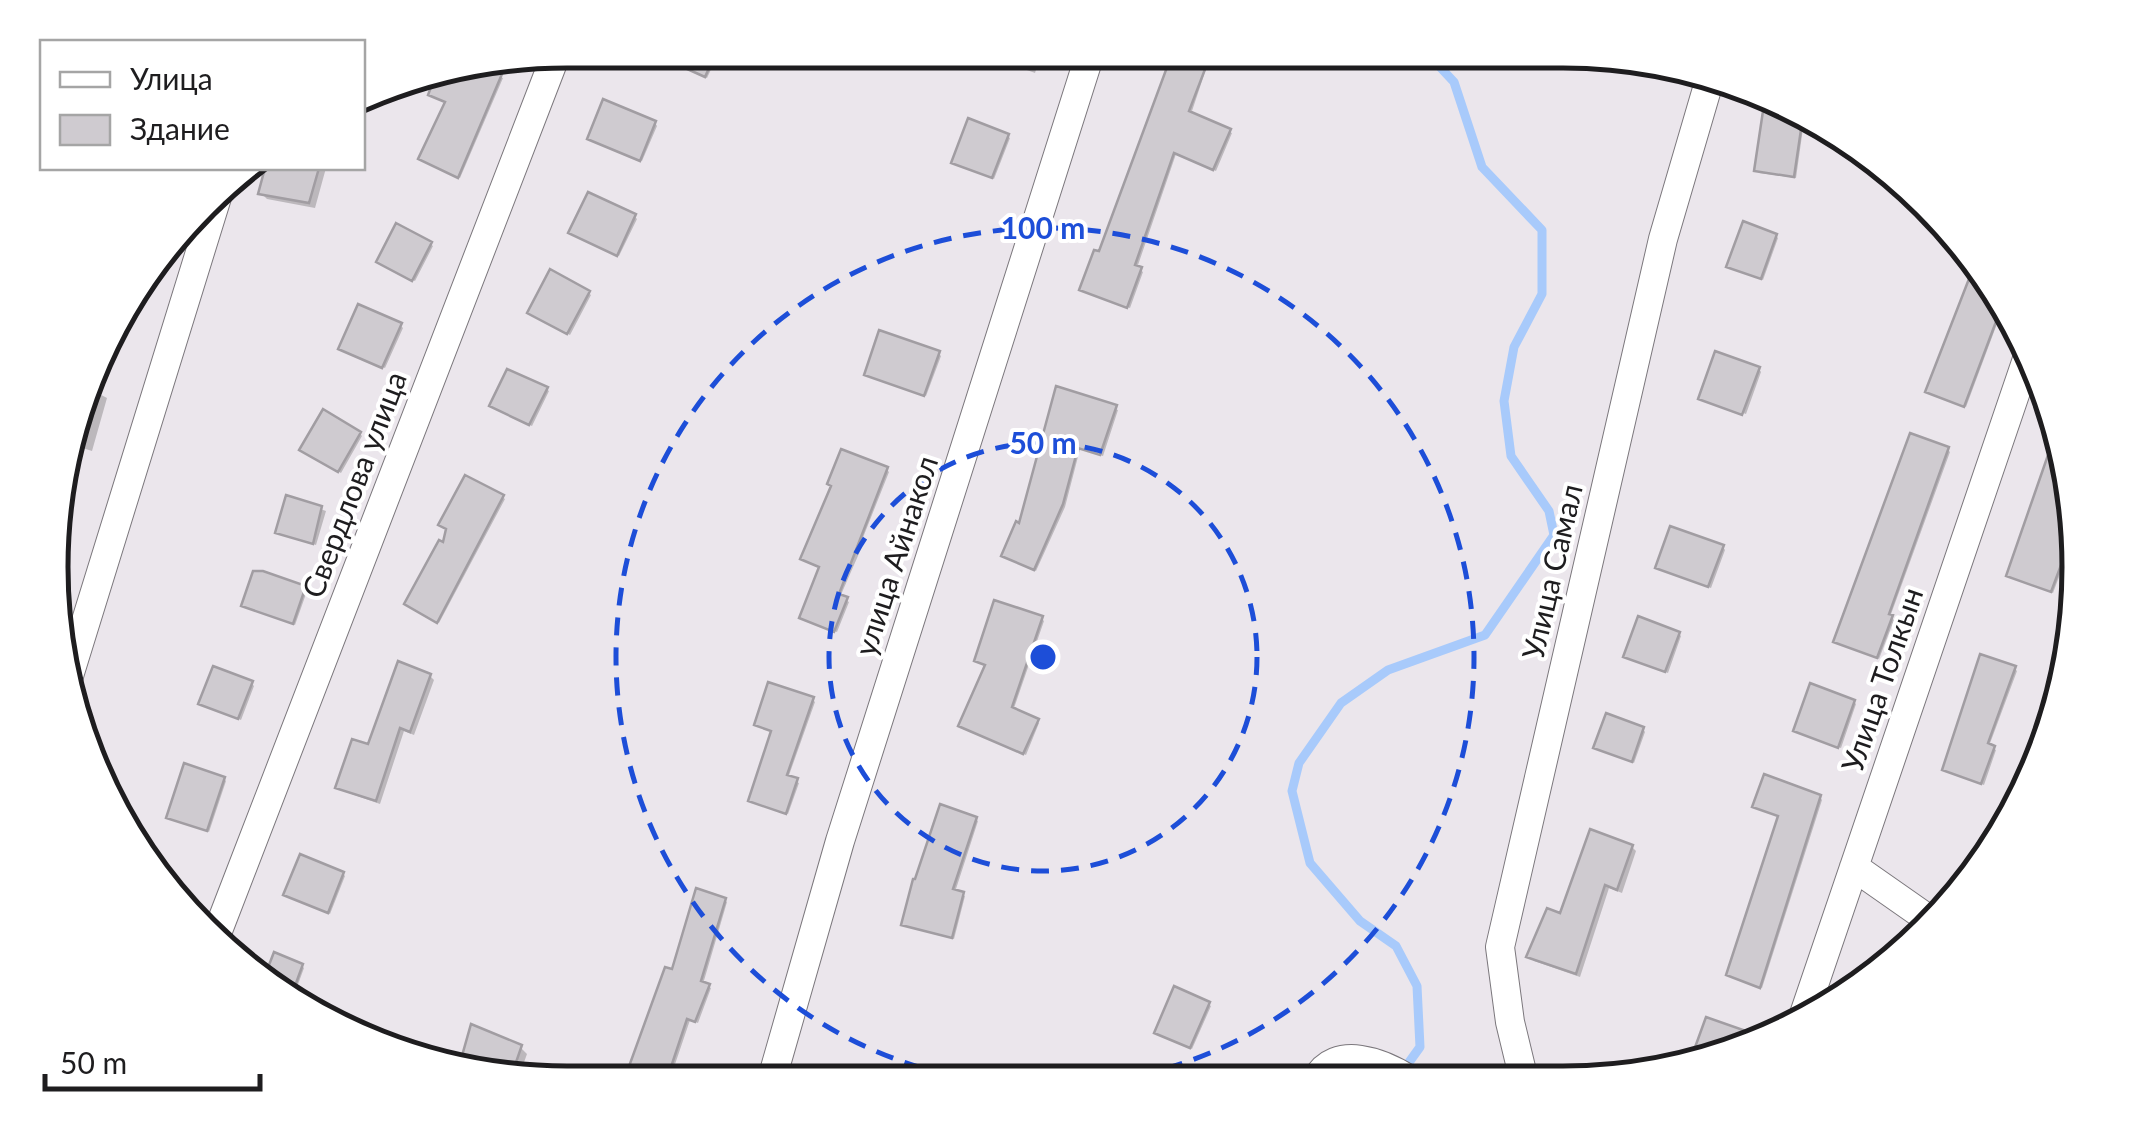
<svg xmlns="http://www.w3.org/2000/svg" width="2129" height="1134" viewBox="0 0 2129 1134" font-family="Lato,sans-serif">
	<rect width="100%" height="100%" fill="#ebe6ec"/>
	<path fill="#0003" d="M647,50H720L707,78Z
		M997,50H1042L1035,73L997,59Z
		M1177,51H1212L1191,114L1232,133L1216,171L1176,154L1137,268L1143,272L1130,308L1084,292Z
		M474,65L503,78L460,178L423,161L447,103L440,71Z
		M1801,119L1804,121L1796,178L1759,173L1757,170Z
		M655,123L657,126L642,161L593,140Z
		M1007,136L1010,138L994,179L956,164Z
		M267,168H326L315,208L267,199L261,193Z
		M635,217L637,219L619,256L574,235Z
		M1776,236L1778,238L1763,280L1732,268Z
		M430,244L433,246L415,281L381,264Z
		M1983,281L2001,313L1966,407L1928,392Z
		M588,293L591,295L570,335L532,314Z
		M400,325L403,328L385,368L344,350Z
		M938,353L941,356L926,396L867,374Z
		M1759,369L1761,372L1746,414L1701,398Z
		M88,388L107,398L92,451L67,443V434Z
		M546,389L549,391L532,426L494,408Z
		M1058,389L1118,410L1103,456L1080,449L1065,507L1036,571L1006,558L1021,526Z
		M360,434L362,436L341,473L305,452Z
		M1947,449L1950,452L1890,617L1894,620L1879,659L1839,644Z
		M886,469L889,472L862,540L864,542L840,597L849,602L837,632L805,620L821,567L833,487Z
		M502,497L505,499L439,623L409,606L445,545Z
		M288,498L326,511L316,545L278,532Z
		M1723,547L1725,550L1711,588L1660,570Z
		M2066,547L2069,550L2053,593L2009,576Z
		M305,588L307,591L295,625L246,608Z
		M1041,618L1044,621L1013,711L1039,723L1026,755L964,728Z
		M1679,634L1681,636L1668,673L1628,659Z
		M2014,668L2017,671L1989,746L1996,750L1984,785L1948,772Z
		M430,676L434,680L414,735L404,731L380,804L343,791L338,787Z
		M251,683L254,686L241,720L204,705Z
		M812,699L815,702L788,778L799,783L788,814L753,803L773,732L756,725Z
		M1854,702L1856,704L1841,748L1799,733Z
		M1643,729L1645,732L1634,763L1598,750Z
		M224,779L226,781L209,832L169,817Z
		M1820,797L1822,800L1762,988L1731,977L1728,975L1780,817L1758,809Z
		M975,819L978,821L955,892L965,896L954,939L907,927L904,924Z
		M1632,847L1636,851L1622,893L1609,888L1580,977L1534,961L1529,957L1561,916Z
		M343,874L345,876L330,914L289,897Z
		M724,900L727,902L703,984L711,988L698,1023L690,1020L669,1082L626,1083L674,973Z
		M302,966L304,968L293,998L267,979Z
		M1208,1004L1211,1006L1192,1049L1160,1034Z
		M520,1047L527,1054L518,1079L462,1064Z"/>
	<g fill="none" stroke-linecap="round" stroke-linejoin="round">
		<path stroke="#a8cafb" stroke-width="9" d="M1402,1072L1420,1047L1417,986L1396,946L1360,921L1310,863L1292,791L1299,763L1341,703L1388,670L1485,635L1554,535L1549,511L1511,456L1504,401L1514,347L1542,294V230L1482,167L1454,82L1425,51"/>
	</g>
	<path fill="#cfcbd0" stroke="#a19da2" stroke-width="2.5" d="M645,50H717L705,77Z
		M1173,51H1212L1189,111L1231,129L1213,170L1174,153L1135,265L1142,267L1127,308L1079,290L1094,250L1099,251Z
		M479,65L502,74L458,178L418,159L445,102L428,95L437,71Z
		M603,99L656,121L640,161L587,139Z
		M1763,111L1803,116L1794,177L1754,171Z
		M968,118L1009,134L992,178L951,163Z
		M265,168H319L309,203L258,194Z
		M588,192L636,214L617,256L568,233Z
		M1743,221L1777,234L1761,279L1726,267Z
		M396,223L432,242L412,281L376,262Z
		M1974,266L2000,311L1964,407L1925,392Z
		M550,269L590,291L567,334L527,313Z
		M358,304L402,323L382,368L338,349Z
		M879,330L940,351L924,396L864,375Z
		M1715,351L1760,367L1742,415L1698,399Z
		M507,369L548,387L529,425L489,406Z
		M1056,386L1117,405L1100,455L1078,448L1063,504L1034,570L1001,556L1016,521L1019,523Z
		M323,409L361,432L338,472L299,450Z
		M2056,432L2070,541L2051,592L2006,576Z
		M1910,433L1949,447L1889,614L1893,615L1877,658L1833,642Z
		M841,449L888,467L839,594L848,597L834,632L799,618L819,567L800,559L831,486L827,484Z
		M465,475L504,495L437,623L404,604L439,540L443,542L446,529L438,525Z
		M286,495L322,506L313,544L275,533Z
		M1670,526L1724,545L1708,587L1655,568Z
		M253,571H263L306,586L293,624L241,606Z
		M994,600L1043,616L1012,707L1039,719L1023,754L958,726L985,665L974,661Z
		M1638,616L1680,632L1665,672L1623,657Z
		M1980,654L2016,666L1988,743L1995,746L1981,784L1942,770Z
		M398,661L431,674L410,732L400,728L376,801L335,788L352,739L368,744Z
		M213,666L253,681L238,719L198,704Z
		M768,682L814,697L787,775L798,778L786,814L748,801L771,731L754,725Z
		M1810,683L1855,700L1838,748L1793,731Z
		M1606,713L1644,727L1632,762L1593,748Z
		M184,763L225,777L207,831L166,818Z
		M1764,774L1821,795L1760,988L1726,975L1778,816L1752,807Z
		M940,804L977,817L953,889L964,892L952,938L901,925L913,879H915Z
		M1590,829L1633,845L1617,890L1605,885L1576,974L1526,957L1547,908L1560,913Z
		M300,854L344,872L328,913L283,895Z
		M696,888L726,898L701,981L710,984L695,1022L687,1019L666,1082L623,1083L665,967L672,969Z
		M274,952L303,964L291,997L264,978Z
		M1174,986L1210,1002L1190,1048L1154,1033Z
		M1706,1017L1746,1031L1739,1050L1689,1064Z
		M471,1024L522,1045L511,1077L460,1063Z"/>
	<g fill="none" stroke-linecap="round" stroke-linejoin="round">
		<defs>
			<path id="street" d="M68,679L218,194
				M1854,867L1934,923
				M214,941L557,52
				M1801,1023L2027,359
				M1316,1080C1335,1043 1384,1063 1410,1080
				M1524,1080L1510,1022L1500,947L1663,239L1709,82
				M771,1082L840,841L1091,51"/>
		</defs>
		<use href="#street" stroke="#7b777c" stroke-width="30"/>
		<use href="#street" stroke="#fff" stroke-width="28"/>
	</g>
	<g fill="none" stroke="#1d4ed8" stroke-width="5" stroke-dasharray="18 12">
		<circle cx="1043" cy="657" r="214"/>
		<path d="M980 1081A429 429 0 1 1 1110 1081"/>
	</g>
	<g text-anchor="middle" stroke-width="8" stroke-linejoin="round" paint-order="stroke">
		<g font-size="30" fill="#1e1d1f" stroke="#fff">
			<text transform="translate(355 485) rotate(-69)" y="10">Свердлова улица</text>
			<text transform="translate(897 556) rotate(-72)" y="10">улица Айнакол</text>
			<text transform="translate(1553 572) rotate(-77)" y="10">Улица Самал</text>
			<text transform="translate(1883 680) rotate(-71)" y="10">Улица Толкын</text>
		</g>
	</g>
	<path d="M0 0H2129V1134H0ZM567 68H1563A499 499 0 0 1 2062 567V567A499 499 0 0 1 1563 1066H567A499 499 0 0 1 68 567V567A499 499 0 0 1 567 68Z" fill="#fff" fill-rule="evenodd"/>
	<path fill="none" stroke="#1e1d1f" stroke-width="5" d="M567 68H1563A499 499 0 0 1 2062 567V567A499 499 0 0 1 1563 1066H567A499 499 0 0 1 68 567V567A499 499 0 0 1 567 68Z"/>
	<circle cx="1043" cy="657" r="15" fill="#1d4ed8" stroke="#fff" stroke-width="5"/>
	<g font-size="30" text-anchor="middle" font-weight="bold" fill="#1d4ed8" stroke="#fff" stroke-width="8" stroke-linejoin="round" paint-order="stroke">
		<text x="1043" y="239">100 m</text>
		<text x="1043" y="454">50 m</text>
	</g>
	<rect x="40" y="40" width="325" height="130" fill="#ffffff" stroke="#a5a5a5" stroke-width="2.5"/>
	<rect x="60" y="72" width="50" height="15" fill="#ffffff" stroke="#a5a5a5" stroke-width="2.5"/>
	<text x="130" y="90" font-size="30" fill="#1e1d1f">Улица</text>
	<rect x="60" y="115" width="50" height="30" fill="#cfcbd0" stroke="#a5a5a5" stroke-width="2.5"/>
	<text x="130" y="140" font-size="30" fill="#1e1d1f">Здание</text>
	<path d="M45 1074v15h215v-15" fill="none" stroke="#1e1d1f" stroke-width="5"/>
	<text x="60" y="1074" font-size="30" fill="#1e1d1f" stroke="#ffffff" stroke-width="8" paint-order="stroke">50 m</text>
</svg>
